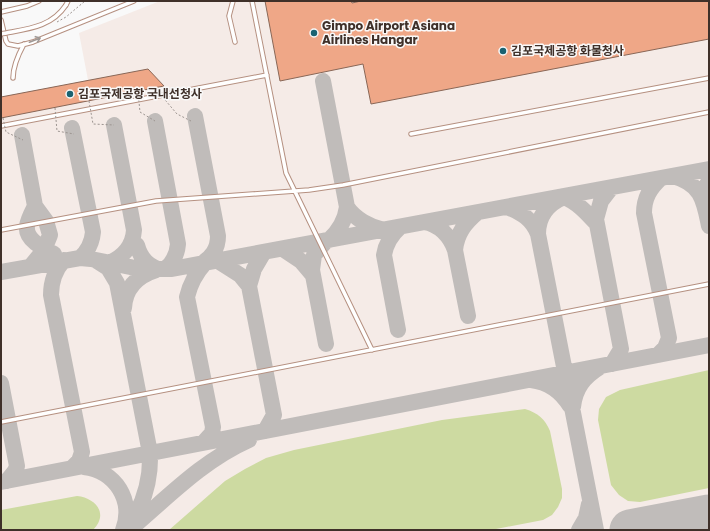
<svg xmlns="http://www.w3.org/2000/svg" width="710" height="531" viewBox="0 0 710 531" font-family="Poppins,'Noto Sans KR',sans-serif">
	<rect width="100%" height="100%" fill="#f9f9f9"/>
	<path fill="#f5ebe7" d="M160,1H709V530H1V97L88,80L79,33Z"/>
	<path fill="#cddaa1" d="M709,370V488L640,502L628,501L619,495L611,485L598,420L599,409L606,397L620,390Z
		M525,409C538,413 545,419 550,431L562,489V498L558,507L552,515L543,520L491,530H169L225,481L245,469L266,458L294,450L442,420Z
		M77,496C96,498 109,514 93,530H1V510Z"/>
	<g fill="none" stroke-linecap="round" stroke-linejoin="round">
		<path stroke="#c0bcba" stroke-width="16" d="M323,81L347,207C345,221 339,231 329,240
			M195,116L218,236C218,249 212,257 201,264
			M155,121L178,244C177,255 173,263 165,269
			M72,128L93,232C92,243 88,251 80,258
			M22,135L35,206L46,221L50,235L44,250L30,267
			M673,176C702,184 704,201 709,226
			M611,188L601,201L596,219L621,349L612,364
			M704,200L705,188L709,181
			M35,206C32,212 28,219 27,226C25,240 44,249 54,254
			M347,207C355,219 370,227 384,230
			M507,207C522,213 532,219 538,234L596,530
			M424,222C439,224 450,236 455,250
			M538,234C538,216 547,204 564,197C577,202 587,213 596,223
			M326,241L314,255L312,270L326,344
			M137,245C140,257 146,265 158,269
			M283,249L301,261L312,274
			M264,252L254,269L249,286L274,415L265,431
			M64,260C55,270 51,281 51,295L82,452L79,461L72,468
			M97,261L108,268L117,283L150,453C151,481 143,507 126,530
			M218,261L240,275L249,286
			M109,263C123,257 133,246 134,230L114,125
			M1,272L80,258L91,259L140,269H172L709,169
			M124,308C125,288 137,276 156,270
			M468,316L455,250C457,233 465,223 478,212
			M398,330L384,255C386,243 391,235 400,227
			M658,355L665,348L669,338L644,213C644,198 650,188 661,178
			M531,380C548,382 561,391 570,406
			M1,383L17,466L15,471L7,481
			M573,407C575,388 584,377 600,367
			M203,443L212,433L213,427L187,297C190,284 196,273 205,263
			M84,467C116,471 134,501 123,530
			M1,482L709,345
			M134,526C170,495 204,460 249,440
			M579,530L586,518L589,504"/>
		<path stroke="#c0bcba" stroke-width="41" d="M630,530L709,515"/>
	</g>
	<path fill="#efa787" stroke="#896757" d="M265,1H351L352,3L361,1H709V39L371,104L363,64L280,81Z
		M148,69L164,86L1,118V97Z"/>
	<g fill="none" stroke-linecap="round" stroke-linejoin="round">
		<defs>
			<path id="service" d="M233,1L229,16L235,42
				M252,1L286,173L372,350
				M66,5L68,1
				M1,12L27,6L39,1
				M1,20L6,41L8,44L18,46L33,42L134,1
				M13,78C13,66 18,55 24,44
				M1,126L267,75
				M411,134L709,78
				M1,230L156,201L309,190L343,185L709,112
				M1,422L709,284"/>
		</defs>
		<use href="#service" stroke="#b59080" stroke-width="5.5"/>
		<path stroke="#9c9490" stroke-width="1" stroke-dasharray="2 2" stroke-linecap="butt" d="M57,22L66,17L85,1"/>
		<use href="#service" stroke="#fff" stroke-width="3.5"/>
		<defs>
			<path id="service-bridge" d="M1,34C26,29 51,28 66,5"/>
		</defs>
		<use href="#service-bridge" stroke="#b59080" stroke-width="5.5" stroke-linecap="butt"/>
		<path stroke="#9c9490" stroke-width="1" stroke-dasharray="2 2" stroke-linecap="butt" d="M155,88L177,114L191,121
			M138,92L140,112L155,121
			M89,101L93,124L114,125
			M55,108L57,131L74,134
			M3,118L6,132L23,140"/>
		<use href="#service-bridge" stroke="#fff" stroke-width="3.5"/>
	</g>
	<defs><path id="oneway-shaft" d="M-6 0H5M1.5-3L5.5 0L1.5 3" fill="none" stroke-width="1.6" stroke-linecap="round" stroke-linejoin="round"/></defs>
	<use stroke="#9f9894" href="#oneway-shaft" transform="translate(35 40) rotate(-21)"/>
	<g fill="#1a6271" stroke="#f9f9f9" stroke-width="1.5">
		<circle cx="314" cy="33" r="4"/>
		<circle cx="503" cy="51" r="4"/>
		<circle cx="70" cy="94" r="4"/>
	</g>
	<g text-anchor="middle" stroke-width="3" stroke-linejoin="round" paint-order="stroke">
		<g font-size="12" font-weight="bold" fill="#3f3029" stroke="#f9f9f9" text-anchor="start">
			<text x="322" y="30">Gimpo Airport Asiana<tspan x="322" dy="14">Airlines Hangar</tspan></text>
			<text x="511" y="55">김포국제공항 화물청사</text>
			<text x="78" y="98">김포국제공항 국내선청사</text>
		</g>
	</g>
	<rect width="710" height="531" fill="none" stroke="#3f3029" stroke-width="4"/>
</svg>
